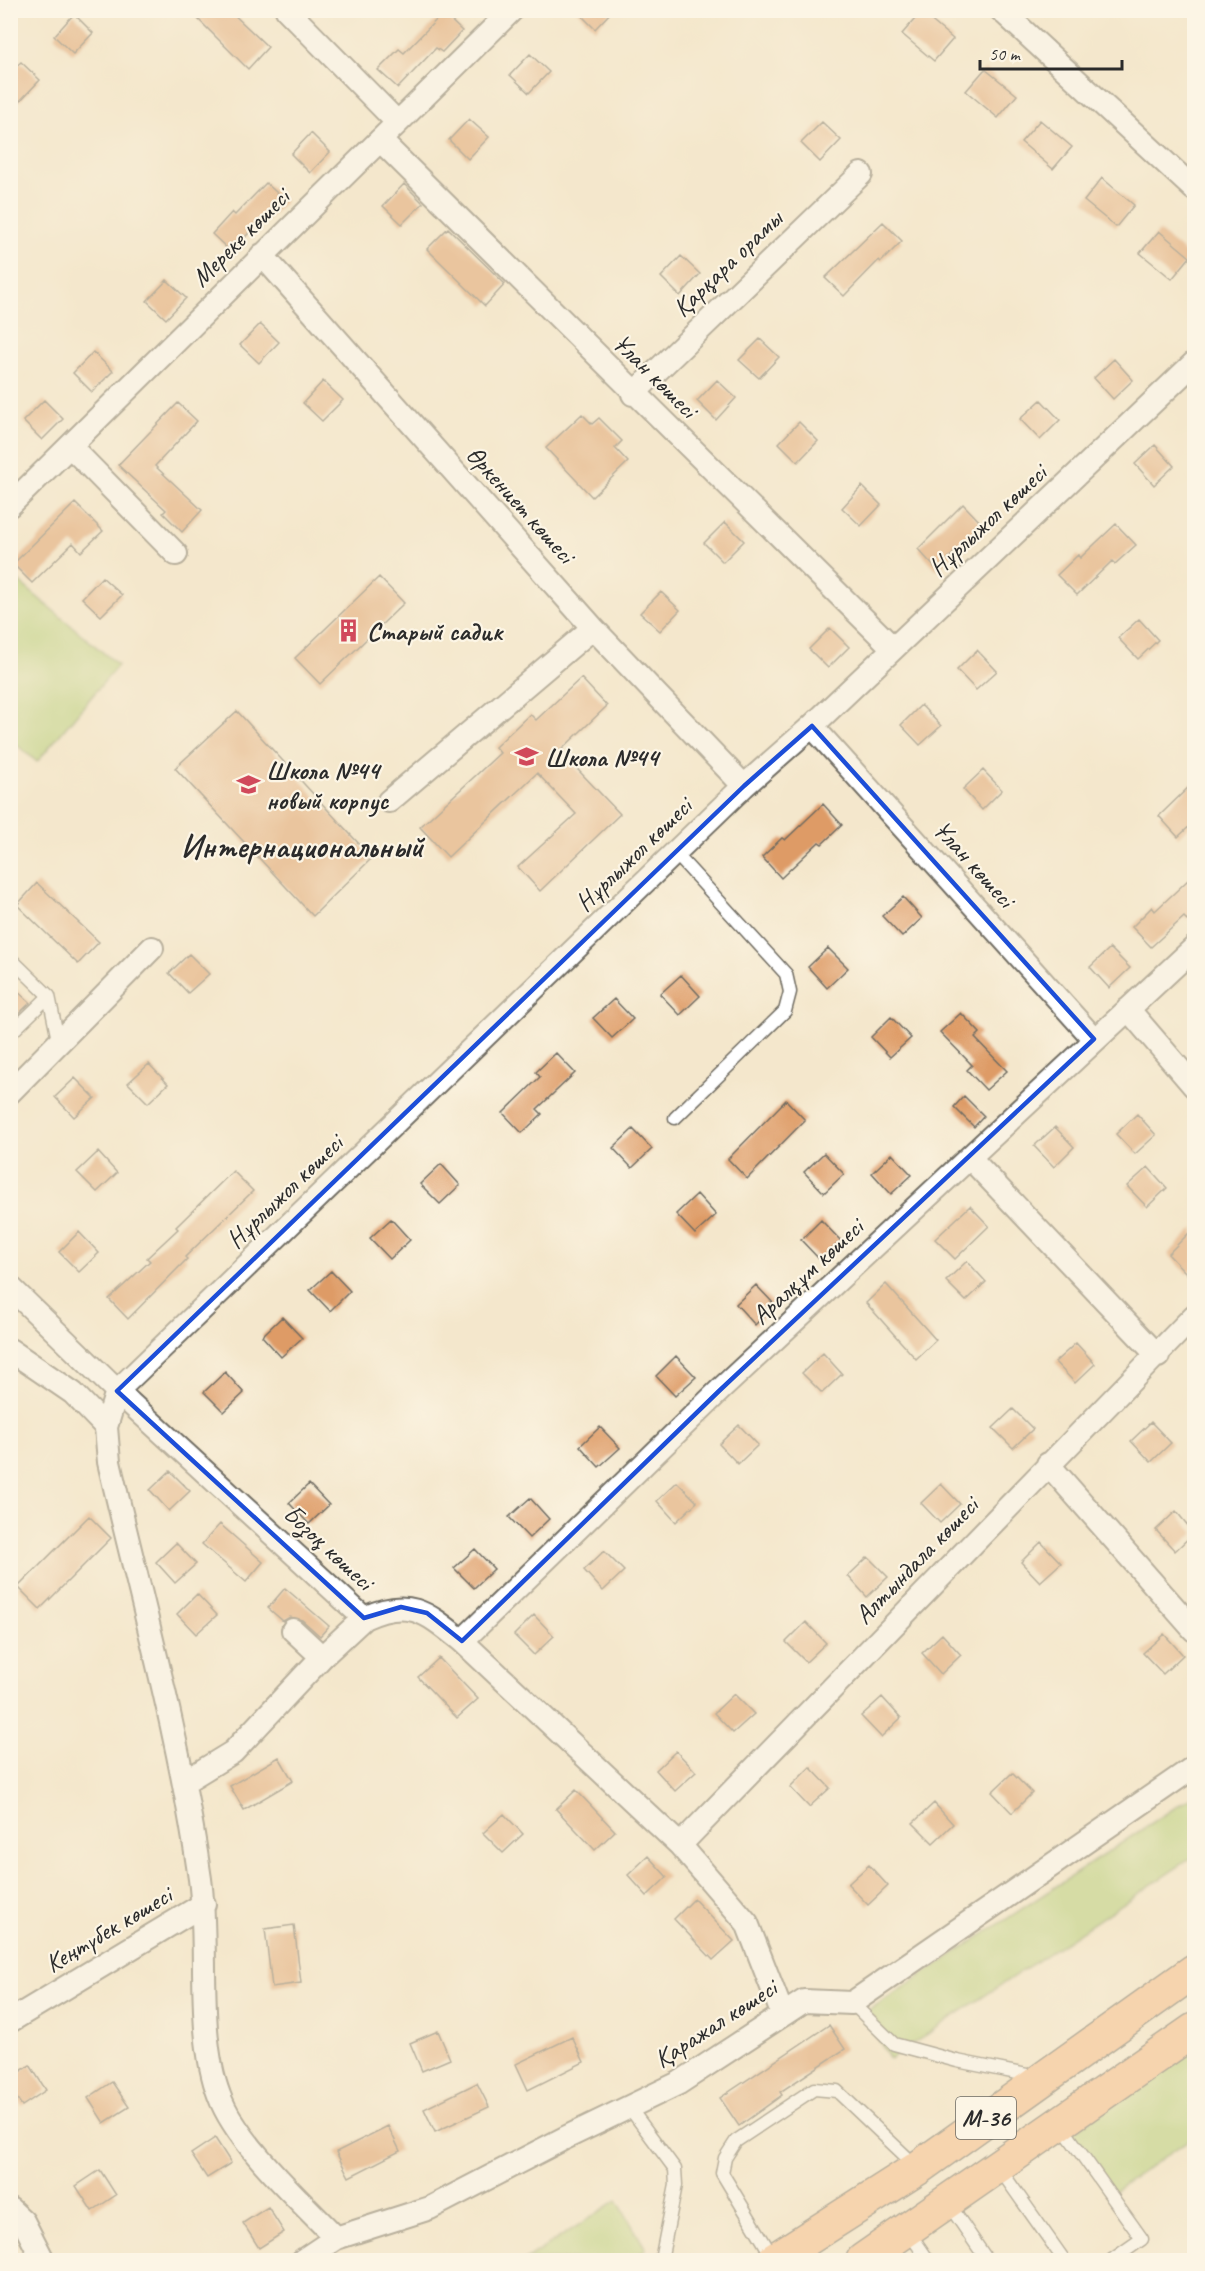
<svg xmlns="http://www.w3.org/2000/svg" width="1205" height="2271" viewBox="0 0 1205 2271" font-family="Caveat,sans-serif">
	<rect width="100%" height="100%" fill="#fcf5e5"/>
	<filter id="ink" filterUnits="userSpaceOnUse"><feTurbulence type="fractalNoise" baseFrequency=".0167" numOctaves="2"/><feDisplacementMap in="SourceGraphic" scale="12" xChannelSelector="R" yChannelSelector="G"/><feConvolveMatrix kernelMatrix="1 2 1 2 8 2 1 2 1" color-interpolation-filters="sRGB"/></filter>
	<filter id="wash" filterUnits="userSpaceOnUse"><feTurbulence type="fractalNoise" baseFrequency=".008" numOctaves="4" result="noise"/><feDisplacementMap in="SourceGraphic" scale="24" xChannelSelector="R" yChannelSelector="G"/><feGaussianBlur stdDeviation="1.35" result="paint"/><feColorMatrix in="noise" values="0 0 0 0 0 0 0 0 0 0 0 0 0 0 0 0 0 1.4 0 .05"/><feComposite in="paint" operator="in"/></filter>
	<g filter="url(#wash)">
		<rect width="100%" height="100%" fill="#f4e7cc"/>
		<path fill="#b1cf76" stroke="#6e7d50" stroke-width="1.5" d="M11,575L118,665L37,762L11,740Z
			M1194,1795V1856L890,2059L863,2014Z
			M1194,2050V2136L1110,2194L1068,2135Z
			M617,2200L646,2249L629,2260H525Z"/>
		<g id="blocks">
			<path fill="#de9b66" d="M204,10H229L268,47L248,69L197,18Z
				M576,10H613L595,29Z
				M921,12L953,39L934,61L902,34Z
				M443,13L462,31L442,52L436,48L398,88L378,70L399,49L404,53Z
				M74,14L93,33L73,54L54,36Z
				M530,54L549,72L529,93L510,75Z
				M21,62L40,80L20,101L10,93V72Z
				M985,69L1017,95L998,118L966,91Z
				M469,119L489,137L468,159L449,140Z
				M1040,120L1072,147L1053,169L1021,142Z
				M822,122L841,140L820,162L801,143Z
				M311,133L330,152L310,173L291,154Z
				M1102,178L1134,205L1116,227L1084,201Z
				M266,183L286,201L266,222L262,219L231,252L212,234L232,212L235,215Z
				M404,184L423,203L402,224L383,206Z
				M883,222L902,241L881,262L879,260L844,296L825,278Z
				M448,228L505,284L485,306L427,249Z
				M1159,231L1190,257L1172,279L1140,253Z
				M681,256L700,274L680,296L661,277Z
				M167,280L186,298L166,319L147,301Z
				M260,324L279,342L259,363L240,345Z
				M760,339L779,357L759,378L739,360Z
				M93,352L113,371L92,392L73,373Z
				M1114,359L1133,380L1113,399L1094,378Z
				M717,380L736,398L716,420L697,401Z
				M323,381L343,400L322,421L303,403Z
				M44,400L63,419L42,440L23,421Z
				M1041,400L1060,420L1040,440L1020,419Z
				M178,403L197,421L155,466L202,510L182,532L163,513L166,510L118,465Z
				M582,414L592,424L599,418L622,441L615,448L628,462L592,497L546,448Z
				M799,422L818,441L798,462L779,443Z
				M1155,445L1174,466L1154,485L1135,464Z
				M862,486L881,505L861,526L842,508Z
				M75,503L103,531L81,552L73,543L32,583L13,564Z
				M963,504L982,524L937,570L918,549Z
				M725,522L744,541L723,562L704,543Z
				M1116,524L1136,545L1115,564L1112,561L1077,595L1057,575L1078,555L1080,558Z
				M102,577L122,595L101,616L82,598Z
				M379,577L404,603L320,684L295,658Z
				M661,592L680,610L660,631L640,613Z
				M1139,619L1158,640L1138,659L1118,638Z
				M830,628L849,647L828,668L809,649Z
				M977,650L997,671L976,690L957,670Z
				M581,678L607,706L560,751L620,814L540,891L518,867L576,814L537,773L448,857L420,827L500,753L495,747L530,714L536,720Z
				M921,705L941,726L920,745L901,725Z
				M237,711L372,858L313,916L175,768Z
				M983,770L1002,790L982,810L963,789Z
				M1194,782V822L1178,837L1159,816Z
				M823,804L842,825L822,844L819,842L781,878L762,857L782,838L785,840Z
				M1188,880L1194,887V913L1187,920L1184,917L1151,947L1132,927L1152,907L1155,911Z
				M37,883L99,942L78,964L17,905Z
				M903,897L922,918L902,937L882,916Z
				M828,948L848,968L827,988L808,967Z
				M1110,948L1130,968L1109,988L1090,967Z
				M189,954L209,974L188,993L169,973Z
				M681,975L700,996L680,1015L660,994Z
				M10,984L30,1003L10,1022Z
				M614,999L633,1019L612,1038L593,1018Z
				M961,1013L980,1033L975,1038L1007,1071L986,1090L967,1070L972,1065L940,1032Z
				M891,1017L911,1038L890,1057L871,1037Z
				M556,1053L575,1073L537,1109L542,1114L522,1133L503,1113L540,1077L536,1072Z
				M149,1064L168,1084L148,1103L128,1083Z
				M75,1078L95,1098L74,1117L55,1097Z
				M964,1096L984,1116L974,1127L954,1107Z
				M786,1100L805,1120L747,1179L728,1159Z
				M1137,1114L1156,1135L1135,1154L1116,1134Z
				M1055,1127L1074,1147L1054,1167L1034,1146Z
				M633,1129L652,1149L632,1168L613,1148Z
				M98,1152L117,1173L97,1192L77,1172Z
				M824,1153L844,1174L824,1193L804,1172Z
				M892,1154L912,1175L891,1194L872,1173Z
				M441,1164L460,1185L440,1204L420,1184Z
				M1148,1167L1167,1188L1147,1207L1127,1186Z
				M233,1171L253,1191L185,1257L187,1259L128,1319L109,1299L150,1261L147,1258L178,1229L176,1227Z
				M697,1194L716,1215L695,1234L676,1214Z
				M970,1206L989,1226L955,1259L935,1239Z
				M391,1219L410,1240L390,1259L370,1238Z
				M821,1220L841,1241L820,1260L801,1240Z
				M1194,1228V1267L1187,1274L1168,1254Z
				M79,1232L99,1253L79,1272L59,1252Z
				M967,1261L986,1282L966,1301L946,1281Z
				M331,1271L350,1291L330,1311L310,1290Z
				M886,1284L936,1340L916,1359L866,1303Z
				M756,1285L775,1305L755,1325L736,1304Z
				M282,1317L302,1338L281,1357L262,1336Z
				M1076,1343L1095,1364L1075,1383L1055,1362Z
				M823,1353L842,1374L822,1393L802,1373Z
				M676,1356L696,1377L675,1396L656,1376Z
				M225,1372L244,1393L224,1412L204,1392Z
				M1013,1409L1033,1429L1013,1448L993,1428Z
				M1151,1422L1171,1443L1151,1462L1131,1441Z
				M739,1425L758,1445L738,1464L719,1444Z
				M600,1427L620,1448L599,1467L580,1446Z
				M170,1471L190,1491L169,1511L150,1490Z
				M677,1482L697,1502L676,1522L657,1501Z
				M309,1484L329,1505L309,1524L289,1503Z
				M941,1484L960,1504L940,1523L921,1503Z
				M530,1498L549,1519L529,1538L509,1517Z
				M1176,1511L1194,1533L1175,1551L1156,1530Z
				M89,1516L111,1538L40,1609L18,1587Z
				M220,1524L263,1562L246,1582L202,1544Z
				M1041,1542L1061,1563L1040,1582L1021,1562Z
				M176,1543L196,1564L175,1583L156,1562Z
				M475,1549L494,1569L474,1588L454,1568Z
				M604,1551L624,1571L603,1591L584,1570Z
				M868,1557L888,1577L867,1597L848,1576Z
				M285,1588L329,1626L320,1636L302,1620L290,1617L283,1621L268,1608Z
				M197,1594L217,1615L196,1634L177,1614Z
				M534,1615L554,1636L534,1655L514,1635Z
				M806,1622L826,1643L806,1662L786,1642Z
				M942,1634L961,1655L941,1674L922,1653Z
				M1164,1634L1183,1655L1163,1674L1143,1653Z
				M439,1658L478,1699L457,1718L418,1677Z
				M734,1694L754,1714L733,1733L714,1713Z
				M882,1697L901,1718L881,1737L861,1716Z
				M676,1751L696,1772L675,1791L656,1770Z
				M279,1757L293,1781L244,1810L230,1786Z
				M810,1767L830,1788L809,1807L790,1787Z
				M1012,1773L1032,1793L1012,1813L992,1792Z
				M576,1790L615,1831L595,1850L556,1809Z
				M934,1803L953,1824L933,1843L913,1823Z
				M504,1814L523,1834L503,1853L483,1833Z
				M648,1856L667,1877L647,1896L628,1875Z
				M869,1865L888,1886L868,1905L848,1884Z
				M694,1899L734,1941L713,1960L674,1919Z
				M294,1925L301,1983L272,1987L265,1929Z
				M829,2025L845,2049L780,2092L782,2095L739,2126L720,2098Z
				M438,2031L450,2059L422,2071L410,2043Z
				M572,2037L584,2062L528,2090L516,2064Z
				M30,2065L46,2090L22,2106L10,2088V2078Z
				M112,2082L129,2107L104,2123L88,2098Z
				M477,2083L489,2107L435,2132L424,2109Z
				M388,2126L400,2151L349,2177L336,2152Z
				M215,2138L231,2163L207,2178L191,2154Z
				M100,2170L116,2195L92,2211L76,2186Z
				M268,2207L284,2232L259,2248L243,2223Z"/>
		</g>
	</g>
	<g filter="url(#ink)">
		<use href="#blocks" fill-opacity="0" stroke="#716d63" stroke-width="1.5"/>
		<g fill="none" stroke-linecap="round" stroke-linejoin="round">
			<defs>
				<path id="service" d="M10,958L49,996L58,1040
					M10,1034L49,996
					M675,1118L785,1011L790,992L786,974L676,854
					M852,2003L894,2044L957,2061L1037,2077
					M629,2107L675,2169L676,2185L661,2260
					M1060,2124L1142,2239L1112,2260
					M999,2168L1064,2260
					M948,2203L987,2260
					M908,2231L928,2260
					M774,2259L722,2173L725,2158L736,2141L814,2089L837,2091L917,2167"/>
				<path id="minor" d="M287,10L397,122
					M1001,10L1194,189
					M380,140L893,648
					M262,255L593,628L744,786
					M633,394L861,174
					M70,446L176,554
					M10,505L512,10
					M812,726L1094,1039
					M389,801L593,628
					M1128,1009L1194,1086
					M10,1092L152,948
					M971,1159L1158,1356
					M10,1287L117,1391L364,1618C410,1597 427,1613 462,1641L680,1845L747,1923L782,2013
					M10,1350L73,1393L106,1427
					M1048,1464L1194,1630
					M293,1630L322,1657
					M462,1641L719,1391L1194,948
					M184,1782L233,1752L322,1657L364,1618
					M680,1845L1194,1316
					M10,2021L204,1904
					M10,2209L23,2221L43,2260
					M336,2238C300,2200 236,2143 219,2095C196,2035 209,1944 200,1879C180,1738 141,1600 109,1462L106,1427L117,1391L744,786L812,726L1194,363
					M303,2260L336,2238L430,2208L565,2138L679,2083L804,2001L852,2003L1194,1767"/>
				<path id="primary" d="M774,2260L918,2168L1194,1971
					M863,2260L1194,2030"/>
			</defs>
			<use href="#service" stroke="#716d63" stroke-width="15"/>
			<use href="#minor" stroke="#716d63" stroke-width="26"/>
			<use href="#primary" stroke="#716d63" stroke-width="36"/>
			<use href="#service" stroke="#fff" stroke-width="12"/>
			<use href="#minor" stroke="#fff" stroke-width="22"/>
			<use href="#primary" stroke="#f9bc8a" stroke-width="33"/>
		</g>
	</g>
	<path d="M0 0H1205V2271H0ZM812,726L1094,1039L719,1391L462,1641L427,1613L401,1607L364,1618L117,1391L744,786Z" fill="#f4e7cc" fill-opacity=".55" fill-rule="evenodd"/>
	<path fill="none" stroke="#1d4ed8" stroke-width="4.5" stroke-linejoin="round" d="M812,726L1094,1039L719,1391L462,1641L427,1613L401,1607L364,1618L117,1391L744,786Z"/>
	<defs>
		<symbol id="building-bare" viewBox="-9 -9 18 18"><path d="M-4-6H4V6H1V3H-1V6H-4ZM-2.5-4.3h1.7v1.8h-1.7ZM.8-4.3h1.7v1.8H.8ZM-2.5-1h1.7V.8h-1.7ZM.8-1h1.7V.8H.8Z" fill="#d1495b" stroke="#fcf5e5" stroke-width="2.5" paint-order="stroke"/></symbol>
		<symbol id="school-bare" viewBox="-9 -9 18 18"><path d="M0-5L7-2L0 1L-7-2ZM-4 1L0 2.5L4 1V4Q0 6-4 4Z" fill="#d1495b" stroke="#fcf5e5" stroke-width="2.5" paint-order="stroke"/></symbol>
	</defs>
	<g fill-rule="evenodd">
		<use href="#building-bare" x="332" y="614" width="33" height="33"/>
		<use href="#school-bare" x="510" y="740" width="33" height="33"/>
		<use href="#school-bare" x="232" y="768" width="33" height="33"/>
	</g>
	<g text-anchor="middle" stroke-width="4.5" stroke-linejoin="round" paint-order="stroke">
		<rect fill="#fcf5e5" stroke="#6a6863" stroke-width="1.5" x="956" y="2097" width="60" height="42" rx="4.5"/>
		<g font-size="24" font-weight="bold" fill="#2b2b2b">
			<text x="986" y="2126">M-36</text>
		</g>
		<g font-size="26" fill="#2b2b2b" stroke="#fcf5e5">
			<text transform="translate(240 237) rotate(-45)" y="9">Мереке көшесі</text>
			<text transform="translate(727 263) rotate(-44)" y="9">Қарқара орамы</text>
			<text transform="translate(655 375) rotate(45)" y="9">Ұлан көшесі</text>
			<text transform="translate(521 504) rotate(48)" y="9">Өркениет көшесі</text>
			<text transform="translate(987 520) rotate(-43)" y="9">Нұрлыжол көшесі</text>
			<text transform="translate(633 854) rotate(-44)" y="9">Нұрлыжол көшесі</text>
			<text transform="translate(974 863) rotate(48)" y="9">Ұлан көшесі</text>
			<text transform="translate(284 1191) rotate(-44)" y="9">Нұрлыжол көшесі</text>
			<text transform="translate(807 1271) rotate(-43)" y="9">Аралқұм көшесі</text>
			<text transform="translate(329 1547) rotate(43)" y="9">Бозоқ көшесі</text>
			<text transform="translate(916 1560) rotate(-46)" y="9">Алтындала көшесі</text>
			<text transform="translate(108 1929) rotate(-31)" y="9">Кеңтүбек көшесі</text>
			<text transform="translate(715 2023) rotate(-33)" y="9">Қаражал көшесі</text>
		</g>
		<g font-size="26" font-weight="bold" fill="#2b2b2b" stroke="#fcf5e5" text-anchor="start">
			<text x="367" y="640">Старый садик</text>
			<text x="545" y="766">Школа №44</text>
			<text x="266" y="779">Школа №44<tspan x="266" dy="30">новый корпус</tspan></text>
		</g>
		<g font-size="32" font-weight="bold" fill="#2b2b2b" stroke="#fcf5e5">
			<text x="302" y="857">Интернациональный</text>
		</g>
	</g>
	<rect width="1205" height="2271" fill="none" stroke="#fcf5e5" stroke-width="36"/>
	<path d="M980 60v9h142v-9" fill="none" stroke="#2b2b2b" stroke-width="3"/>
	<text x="989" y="60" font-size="18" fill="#2b2b2b" stroke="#fcf5e5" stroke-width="4.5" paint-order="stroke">50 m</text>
</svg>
